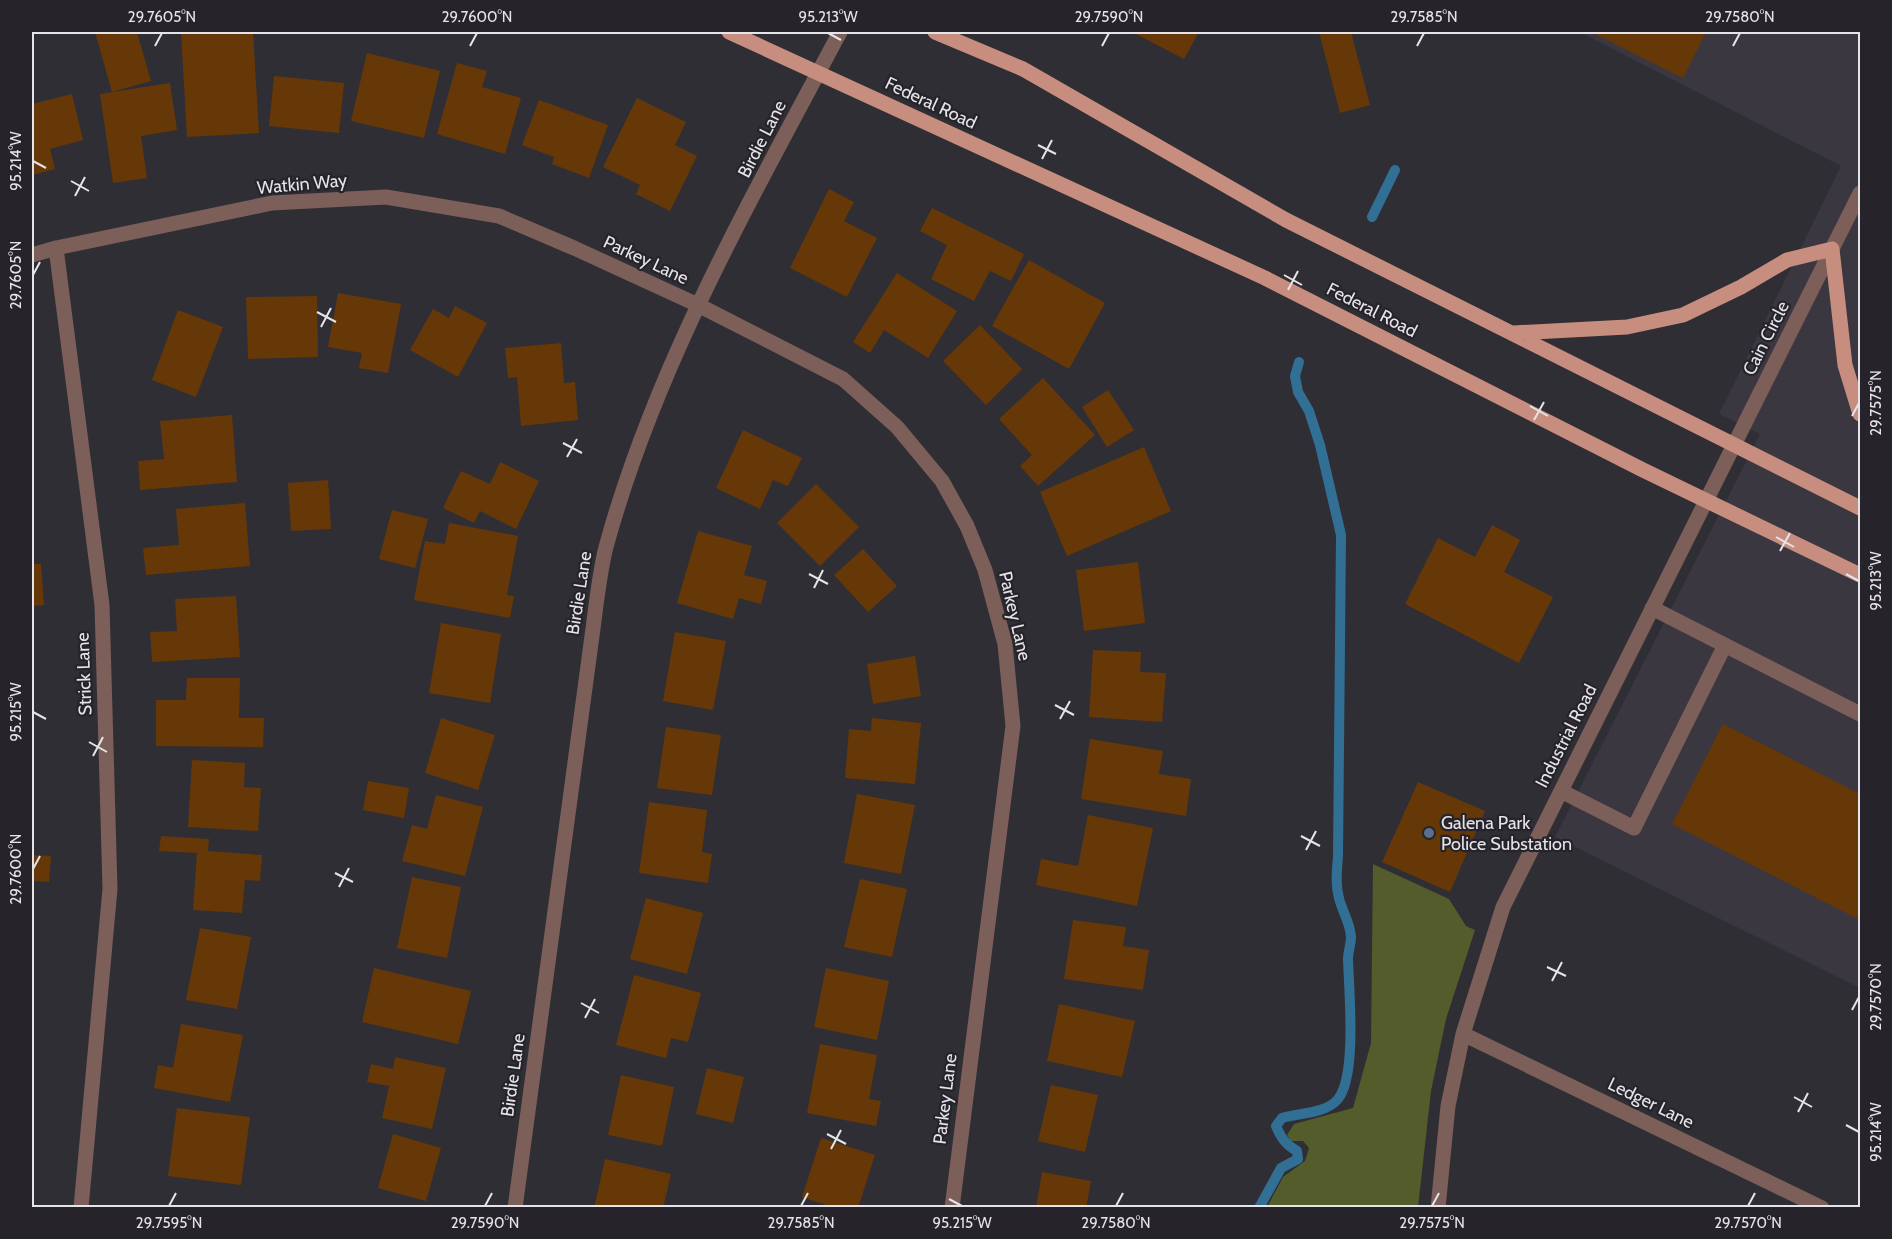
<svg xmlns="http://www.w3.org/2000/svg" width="1892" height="1239" viewBox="0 0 1892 1239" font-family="Cabin,sans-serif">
	<rect width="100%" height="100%" fill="#2f2e34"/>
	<path fill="#3a3741" d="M1580,32H1860V988L1555,837L1760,434L1719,414L1841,166Z"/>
	<path fill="#545c2b" d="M1373,864L1449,899L1466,926L1475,930L1446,1019L1431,1091L1418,1207H1267L1283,1177L1305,1161L1309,1148L1303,1141H1291L1287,1135L1294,1124L1353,1108L1371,1043Z"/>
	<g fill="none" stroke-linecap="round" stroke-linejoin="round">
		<path stroke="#326f95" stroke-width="10" d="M1372,217L1395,170
			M1259,1208L1281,1168L1298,1159L1297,1151C1286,1145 1281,1138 1276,1126L1282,1118C1298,1113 1326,1114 1338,1099C1357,1076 1349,991 1348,959C1348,952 1351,944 1351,937C1350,922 1342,911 1339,898C1335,884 1337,870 1338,856L1341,535L1320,445L1309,411L1298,392L1295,376L1299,362"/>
	</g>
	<path fill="#663807" d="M95,32H137L151,81L112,92Z
		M204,32H253L259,133L187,137L181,33Z
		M1132,32H1199L1184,59Z
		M1319,32H1351L1370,105L1340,113Z
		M1591,32H1700L1705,34L1683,78Z
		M367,53L440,71L424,138L351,121Z
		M457,63L487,71L482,87L521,98L505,154L437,134Z
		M274,76L344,83L339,133L269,126Z
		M170,83L177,130L141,136L147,178L113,183L100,94Z
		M72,94L83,140L50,149L55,169L32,175V104Z
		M637,98L686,122L675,145L697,156L670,211L636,194L640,185L603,167Z
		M539,100L608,125L589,178L552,164L554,157L522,145Z
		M829,189L854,202L844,221L877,238L847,297L790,268Z
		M932,208L1024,254L1011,281L990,271L974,301L931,279L947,245L920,231Z
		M1029,260L1105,303L1069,369L992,326Z
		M897,273L957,311L928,358L884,330L870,353L853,342Z
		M338,293L401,304L388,373L359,368L362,353L328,347Z
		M317,296L318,357L248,359L246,297Z
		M455,306L487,323L458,377L410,350L433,309L449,318Z
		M178,310L223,327L196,397L152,380Z
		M980,325L1022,369L986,405L943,361Z
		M561,343L564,383L575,382L578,420L521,426L517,377L508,378L505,348Z
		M1043,378L1095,435L1038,486L1020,466L1032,455L999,419Z
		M1108,390L1134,430L1107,447L1082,407Z
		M232,415L237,482L140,490L138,461L164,459L160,421Z
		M743,430L802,458L788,486L773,480L760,509L716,488Z
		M1144,447L1171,511L1067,556L1040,492Z
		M500,462L539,481L516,529L480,511L474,523L443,508L461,471L490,484Z
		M328,480L331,529L291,531L288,483Z
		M816,484L859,527L820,566L777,523Z
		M245,503L250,566L146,575L143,548L179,545L176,509Z
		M392,510L428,519L415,568L379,559Z
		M449,523L518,536L507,595L514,596L510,618L414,600L425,541L445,544Z
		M1492,525L1520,540L1504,572L1553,597L1519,663L1405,604L1438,538L1475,557Z
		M698,531L752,546L744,575L767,581L761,604L739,598L733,619L677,603Z
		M863,549L897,586L868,612L834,575Z
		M1138,562L1145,623L1084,631L1076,570Z
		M32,564H41L44,605L32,606Z
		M236,596L240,657L152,662L150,632L177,631L175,599Z
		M441,623L501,634L490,703L429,693Z
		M675,632L726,641L713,710L663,701Z
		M1093,650L1141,652L1140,672L1166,673L1162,722L1089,717Z
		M915,656L921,696L873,704L867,664Z
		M187,678H240L239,718H264L263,747L156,746V700H186Z
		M441,718L495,735L478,790L425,773Z
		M872,718L921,723L915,784L845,778L849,729L871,731Z
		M1723,724L1860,794V920L1672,824Z
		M666,727L721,735L712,795L657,788Z
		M1090,739L1163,751L1159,774L1191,779L1186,816L1081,799Z
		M192,760L245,763L244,787L261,788L258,831L188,827Z
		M368,781L409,788L404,818L363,810Z
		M1418,782L1485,811L1450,892L1382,862Z
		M857,794L915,805L901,874L844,863Z
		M436,795L483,807L465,876L402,861L412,825L427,829Z
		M649,802L707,810L702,852L712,854L708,883L639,873Z
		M1088,815L1153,828L1137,906L1036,885L1041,859L1078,866Z
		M161,836L209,839L208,851L262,855L260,881L245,880L242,913L193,910L197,853L159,851Z
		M32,855L51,856L49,882L32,881Z
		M412,877L461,887L447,958L397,948Z
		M860,879L907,889L892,957L844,947Z
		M646,898L703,913L687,974L630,959Z
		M1073,920L1126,927L1123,946L1149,950L1143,990L1064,979Z
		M200,928L251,937L237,1009L186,1000Z
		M374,968L471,991L458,1044L362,1022Z
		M826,968L889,981L877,1040L814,1027Z
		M634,975L701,993L688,1042L671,1038L666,1058L616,1045Z
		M1059,1004L1135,1021L1122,1077L1047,1061Z
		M181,1024L243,1035L230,1102L154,1088L158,1065L173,1068Z
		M820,1044L877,1055L869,1099L881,1101L876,1126L807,1113Z
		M395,1057L446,1068L432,1129L382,1118L389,1086L367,1082L371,1064L393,1069Z
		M707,1068L744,1077L733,1123L696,1114Z
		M621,1075L674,1087L662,1146L608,1135Z
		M1051,1085L1098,1095L1085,1152L1038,1141Z
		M177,1108L250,1117L241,1185L168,1176Z
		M393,1134L441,1148L426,1201L378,1188Z
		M821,1138L875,1155L858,1208H835L802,1197Z
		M605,1159L671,1174L663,1208H594Z
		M1042,1172L1091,1181L1086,1208H1036Z"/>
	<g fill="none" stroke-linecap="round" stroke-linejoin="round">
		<path stroke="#7c5f58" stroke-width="15" d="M56,248L102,605L110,889L81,1208
			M32,255L56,248L272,203L386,197L499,216L574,248L698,305L843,379L897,427L942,481L967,526L985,570L1005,644L1013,726L952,1208
			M1652,608L1860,714
			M1561,791L1634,828L1725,645
			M1463,1034L1822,1208
			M515,1208L592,636C596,607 599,575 606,547C656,364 752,198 840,32
			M1438,1208L1448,1106L1463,1034L1503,907L1860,193"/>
		<path stroke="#c78e7f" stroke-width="15" d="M729,32L1265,278L1643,470L1860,575
			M935,32L1023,69L1286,220L1860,508
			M1513,333L1627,327L1683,315L1741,287L1787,260L1832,249L1845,365L1860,414"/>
	</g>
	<path fill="none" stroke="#e5e4e8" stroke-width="2" d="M828,33L841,40M155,46L162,33M470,46L477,33M1102,46L1109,33M1417,46L1424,33M1733,46L1740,33M1038,145L1056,154M1042,159L1052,140M33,161L46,168M71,181L89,191M75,196L85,177M33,275L40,262M1284,275L1302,285M1288,290L1298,271M317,312L336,322M321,327L331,308M1530,406L1548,416M1852,416L1859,403M1534,420L1544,402M563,443L582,453M567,457L577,439M1776,537L1794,547M1780,551L1790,533M809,574L828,584M1846,574L1859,581M814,588L823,570M1055,705L1074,715M33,712L46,719M1060,719L1070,701M89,742L107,752M93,756L103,737M1301,836L1320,846M1306,850L1316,831M33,869L40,856M335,873L353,882M339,887L349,868M1547,967L1566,976M1552,981L1562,962M581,1003L599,1013M1852,1010L1859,997M585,1018L595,999M1794,1097L1812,1107M1798,1112L1808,1093M1846,1125L1859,1132M827,1134L846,1144M831,1149L841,1130M949,1199L962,1206M169,1206L176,1193M485,1206L492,1193M801,1206L808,1193M1116,1206L1123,1193M1432,1206L1439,1193M1748,1206L1755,1193"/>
	<circle fill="#5c6f8a" stroke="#26242a" stroke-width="2" cx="1429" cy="833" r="6"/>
	<g text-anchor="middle" stroke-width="4.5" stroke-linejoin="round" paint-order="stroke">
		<g font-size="18" fill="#e5e4e8" stroke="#26242a">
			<text transform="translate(931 103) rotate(25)" y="6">Federal Road</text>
			<text transform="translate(762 139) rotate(-63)" y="6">Birdie Lane</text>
			<text transform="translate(302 184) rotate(-5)" y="6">Watkin Way</text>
			<text transform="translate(646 260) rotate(25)" y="6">Parkey Lane</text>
			<text transform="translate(1372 310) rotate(27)" y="6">Federal Road</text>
			<text transform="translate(1766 338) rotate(-63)" y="6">Cain Circle</text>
			<text transform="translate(579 593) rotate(-81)" y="6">Birdie Lane</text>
			<text transform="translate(1015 616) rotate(77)" y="6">Parkey Lane</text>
			<text transform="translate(84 674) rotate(-92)" y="6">Strick Lane</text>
			<text transform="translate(1566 736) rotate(-63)" y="6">Industrial Road</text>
			<text transform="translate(513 1075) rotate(-82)" y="6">Birdie Lane</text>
			<text transform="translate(945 1099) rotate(-83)" y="6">Parkey Lane</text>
			<text transform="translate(1651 1103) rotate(26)" y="6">Ledger Lane</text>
		</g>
		<g font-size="18" fill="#e5e4e8" stroke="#26242a" text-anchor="start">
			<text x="1441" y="829">Galena Park<tspan x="1441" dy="21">Police Substation</tspan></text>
		</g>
	</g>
	<rect width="1892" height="1239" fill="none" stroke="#26242a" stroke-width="66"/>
	<rect x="33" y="33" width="1826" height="1173" fill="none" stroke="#e5e4e8" stroke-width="2"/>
	<g font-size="15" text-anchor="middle" fill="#e5e4e8">
		<text x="162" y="22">29.7605°N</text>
		<text x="477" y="22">29.7600°N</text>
		<text x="828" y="22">95.213°W</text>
		<text x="1109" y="22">29.7590°N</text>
		<text x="1424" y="22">29.7585°N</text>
		<text x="1740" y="22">29.7580°N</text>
		<text transform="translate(16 161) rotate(-90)" y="5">95.214°W</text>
		<text transform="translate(16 275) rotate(-90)" y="5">29.7605°N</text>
		<text transform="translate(1876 403) rotate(-90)" y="5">29.7575°N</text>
		<text transform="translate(1876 581) rotate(-90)" y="5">95.213°W</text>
		<text transform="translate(16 712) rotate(-90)" y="5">95.215°W</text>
		<text transform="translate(16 869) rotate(-90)" y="5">29.7600°N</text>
		<text transform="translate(1876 997) rotate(-90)" y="5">29.7570°N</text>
		<text transform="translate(1876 1132) rotate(-90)" y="5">95.214°W</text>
		<text x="169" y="1228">29.7595°N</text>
		<text x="485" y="1228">29.7590°N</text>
		<text x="801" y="1228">29.7585°N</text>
		<text x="962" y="1228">95.215°W</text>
		<text x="1116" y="1228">29.7580°N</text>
		<text x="1432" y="1228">29.7575°N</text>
		<text x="1748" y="1228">29.7570°N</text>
	</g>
</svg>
